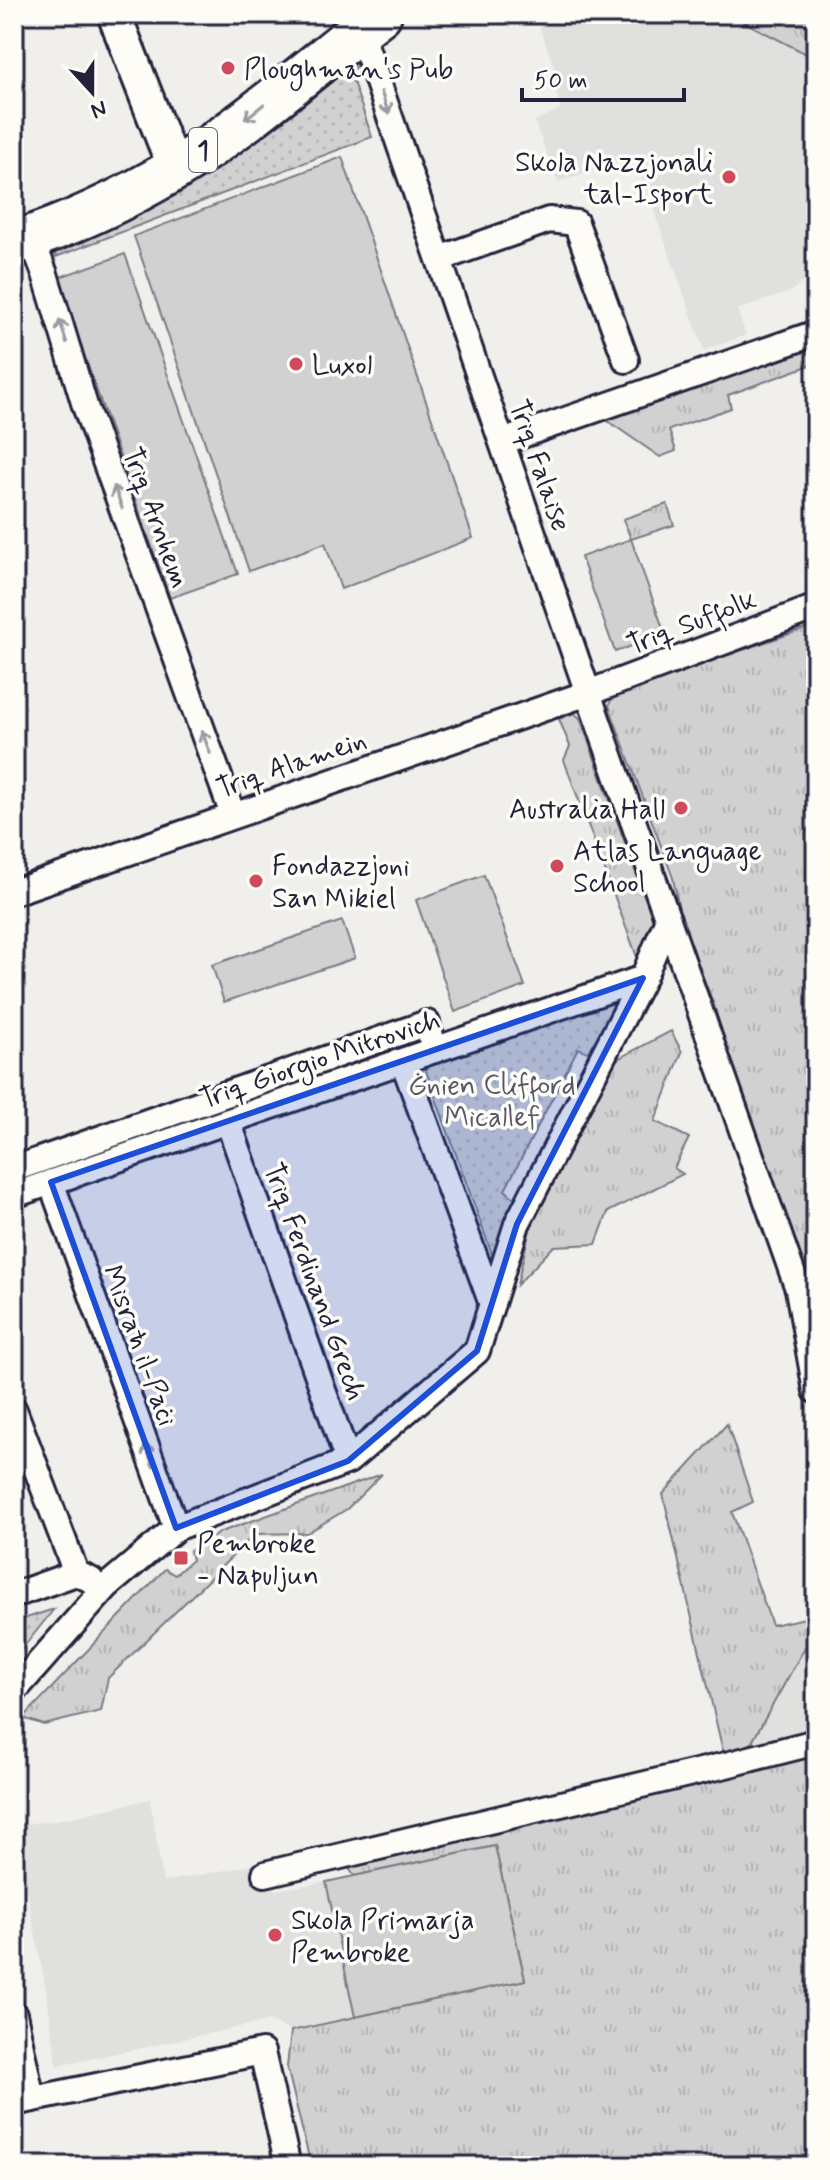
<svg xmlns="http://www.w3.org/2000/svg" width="830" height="2180" viewBox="0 0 830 2180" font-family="Mynerve,sans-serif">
	<defs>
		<pattern id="grass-tufts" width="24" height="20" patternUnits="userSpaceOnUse" patternTransform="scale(2)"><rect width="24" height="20" fill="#d2d1d1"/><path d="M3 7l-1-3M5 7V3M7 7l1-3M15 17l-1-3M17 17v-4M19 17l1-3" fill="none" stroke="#b4b3b4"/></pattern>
		<pattern id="park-dots" width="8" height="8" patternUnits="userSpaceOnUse" patternTransform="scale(2)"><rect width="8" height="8" fill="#d2d1d1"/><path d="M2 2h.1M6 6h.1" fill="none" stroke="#b4b3b4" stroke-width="1.8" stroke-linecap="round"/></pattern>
	</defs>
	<rect width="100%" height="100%" fill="#f0efec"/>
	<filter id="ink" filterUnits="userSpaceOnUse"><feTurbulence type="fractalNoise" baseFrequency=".0125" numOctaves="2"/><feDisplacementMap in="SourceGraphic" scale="16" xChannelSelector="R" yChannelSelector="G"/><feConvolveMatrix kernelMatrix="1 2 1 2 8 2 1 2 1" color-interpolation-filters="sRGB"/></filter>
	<g filter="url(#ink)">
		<path fill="#e0e0df" d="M535,14H737L816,57V272L790,292L737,310L746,335L704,350L634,156L558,182L534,121L561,109L553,83L558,78Z
			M816,1630V1753L734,1775L814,1631Z
			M150,1799L163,1882L253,1865L276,1890L326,1882L495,1846L525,1980L291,2031L268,2021L57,2066L47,1995L22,1867L24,1865L19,1825L69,1818Z"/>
		<path fill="url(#grass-tufts)" stroke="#7a7a86" stroke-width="2" d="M729,14H816V59Z
			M816,338V363L728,395L731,408L669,430L676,451L660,457L599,415Z
			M667,504L674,525L631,539L623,519Z
			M816,625V1303L798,1289L714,1005L682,925L673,878L609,706L613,694Z
			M574,713L580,718L654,923L637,957L564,760L570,746L559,719Z
			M671,1031L682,1052L655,1121L689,1138L674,1168L683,1174L608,1212L596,1244L554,1246L517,1285L533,1216L608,1064Z
			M727,1424L753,1502L732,1512L772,1625L805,1618L814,1631L743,1758L725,1760L663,1494Z
			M382,1474L347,1509L307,1533L255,1534L108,1678L101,1711L44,1725L23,1718L165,1569L175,1575L192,1560L190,1551L221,1532Z
			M816,1746V2166H311L287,2067L291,2031L525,1980L495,1846L354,1876L349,1868L354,1860Z"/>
		<path fill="url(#park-dots)" stroke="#7a7a86" stroke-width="2" d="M350,56L356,66L350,73L372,137L56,257L51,240Z
			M620,995L595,1055L578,1048L505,1190L518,1201L493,1257L425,1068Z
			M54,1609L14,1659V1622Z"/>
		<path fill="#d2d1d1" stroke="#7a7a86" stroke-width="2" d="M342,157L473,538L341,589L325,543L249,571L134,236Z
			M125,254L238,574L170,598L57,278Z
			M631,539L665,634L615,652L581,557Z
			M484,875L525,986L455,1012L416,900Z
			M342,921L355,958L224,1002L212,965Z
			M495,1846L525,1980L355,2017L326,1882Z"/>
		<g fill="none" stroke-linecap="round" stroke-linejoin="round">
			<defs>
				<path id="street" d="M360,30L588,693L798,1289L816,1391
					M28,238L35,248L45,274L85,406L233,815
					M439,259L549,220L576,223L626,360
					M502,442L816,333
					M14,892L588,693L816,607
					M403,1061L492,1304
					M228,1121L348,1461
					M14,1169L427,1023L435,1050
					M51,1182L176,1528
					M14,1195L643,978
					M14,1410L76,1573
					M14,1595L76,1573L91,1580
					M14,1691L107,1586L176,1528L348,1461L477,1351L517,1224L643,978L668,919
					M265,1874L726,1765L816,1742
					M14,2014L32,2099
					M14,2103L262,2052L288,2166"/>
				<path id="secondary" d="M114,14L166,147"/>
				<path id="highway" d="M14,243C70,225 125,199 175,169C248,125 312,66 380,14"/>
			</defs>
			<use href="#street" stroke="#22223b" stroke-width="30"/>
			<use href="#secondary" stroke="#22223b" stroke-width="38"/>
			<use href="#highway" stroke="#22223b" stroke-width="48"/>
			<use href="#street" stroke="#fdfcf7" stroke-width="24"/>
			<use href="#secondary" stroke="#fdfcf7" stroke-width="32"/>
			<use href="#highway" stroke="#fdfcf7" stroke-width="42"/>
		</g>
		<defs><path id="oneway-shaft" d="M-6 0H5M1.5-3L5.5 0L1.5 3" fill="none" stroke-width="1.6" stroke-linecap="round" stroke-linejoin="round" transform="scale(2)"/></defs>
		<g stroke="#9a9aa2">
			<use href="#oneway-shaft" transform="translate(385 103) rotate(71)"/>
			<use href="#oneway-shaft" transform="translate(254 112) rotate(142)"/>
			<use href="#oneway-shaft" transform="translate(63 331) rotate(-107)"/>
			<use href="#oneway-shaft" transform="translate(118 497) rotate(-110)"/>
			<use href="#oneway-shaft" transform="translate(206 742) rotate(-110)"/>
			<use href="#oneway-shaft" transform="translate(149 1455) rotate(-110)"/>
		</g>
	</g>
	<path fill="#1d4ed8" fill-opacity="0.2" stroke="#1d4ed8" stroke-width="6" stroke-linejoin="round" d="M643,978L517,1224L477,1351L348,1461L176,1528L51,1182Z"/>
	<g fill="#d1495b" stroke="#fdfcf7" stroke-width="3">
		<circle cx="228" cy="68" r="8"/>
		<circle cx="729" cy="177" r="8"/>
		<circle cx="296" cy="364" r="8"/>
		<circle cx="681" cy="808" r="8"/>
		<circle cx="557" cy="866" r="8"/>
		<circle cx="256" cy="881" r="8"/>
		<rect x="173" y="1550" width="16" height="16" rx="4"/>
		<circle cx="275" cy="1935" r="8"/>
	</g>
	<g text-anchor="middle" stroke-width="7" stroke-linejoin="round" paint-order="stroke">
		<rect fill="#fdfcf7" stroke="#646373" stroke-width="2" x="189" y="128" width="28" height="44" rx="6"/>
		<g font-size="26" font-weight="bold" fill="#22223b">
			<text x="203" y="159">1</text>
		</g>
		<g font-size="28" fill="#22223b" stroke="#fdfcf7" text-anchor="start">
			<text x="244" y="78">Ploughman's Pub</text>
			<text x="713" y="171" text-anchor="end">Skola Nazzjonali<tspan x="713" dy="32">tal-Isport</tspan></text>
			<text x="312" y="374">Luxol</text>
			<text x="665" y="818" text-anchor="end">Australia Hall</text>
			<text x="573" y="860">Atlas Language<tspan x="573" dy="32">School</tspan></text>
			<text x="272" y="875">Fondazzjoni<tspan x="272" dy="32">San Mikiel</tspan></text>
			<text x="197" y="1552">Pembroke<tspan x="197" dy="32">- Napuljun</tspan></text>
			<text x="291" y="1929">Skola Primarja<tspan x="291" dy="32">Pembroke</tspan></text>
		</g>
		<g font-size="28" fill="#22223b" stroke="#fdfcf7">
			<text transform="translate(541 465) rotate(71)" y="10">Triq Falaise</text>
			<text transform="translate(157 517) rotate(70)" y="10">Triq Arnhem</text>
			<text transform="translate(691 621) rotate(-21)" y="10">Triq Suffolk</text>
			<text transform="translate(291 763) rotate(-19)" y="10">Triq Alamein</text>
			<text transform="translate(319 1058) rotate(-19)" y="10">Triq Giorgio Mitrovich</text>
			<text transform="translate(316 1281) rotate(70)" y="10">Triq Ferdinand Grech</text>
			<text transform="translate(141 1345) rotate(70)" y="10">Misraħ il-Paċi</text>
		</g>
		<g font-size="28" fill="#575768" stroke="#fdfcf7">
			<text x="492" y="1094">Ġnien Clifford<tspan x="492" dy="32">Micallef</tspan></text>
		</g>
	</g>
	<rect width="830" height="2180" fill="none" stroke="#fdfcf7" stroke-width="48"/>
	<rect x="24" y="24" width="782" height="2132" fill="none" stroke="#22223b" stroke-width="3" filter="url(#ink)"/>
	<g transform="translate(92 92) rotate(159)" stroke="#fdfcf7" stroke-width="6" paint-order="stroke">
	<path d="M0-6L14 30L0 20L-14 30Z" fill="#22223b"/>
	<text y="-12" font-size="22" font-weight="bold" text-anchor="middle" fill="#22223b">N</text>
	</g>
	<path d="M522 88v12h162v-12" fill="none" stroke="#22223b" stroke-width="4"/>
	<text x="534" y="88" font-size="24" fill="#22223b" stroke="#fdfcf7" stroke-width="6" paint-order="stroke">50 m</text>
</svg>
